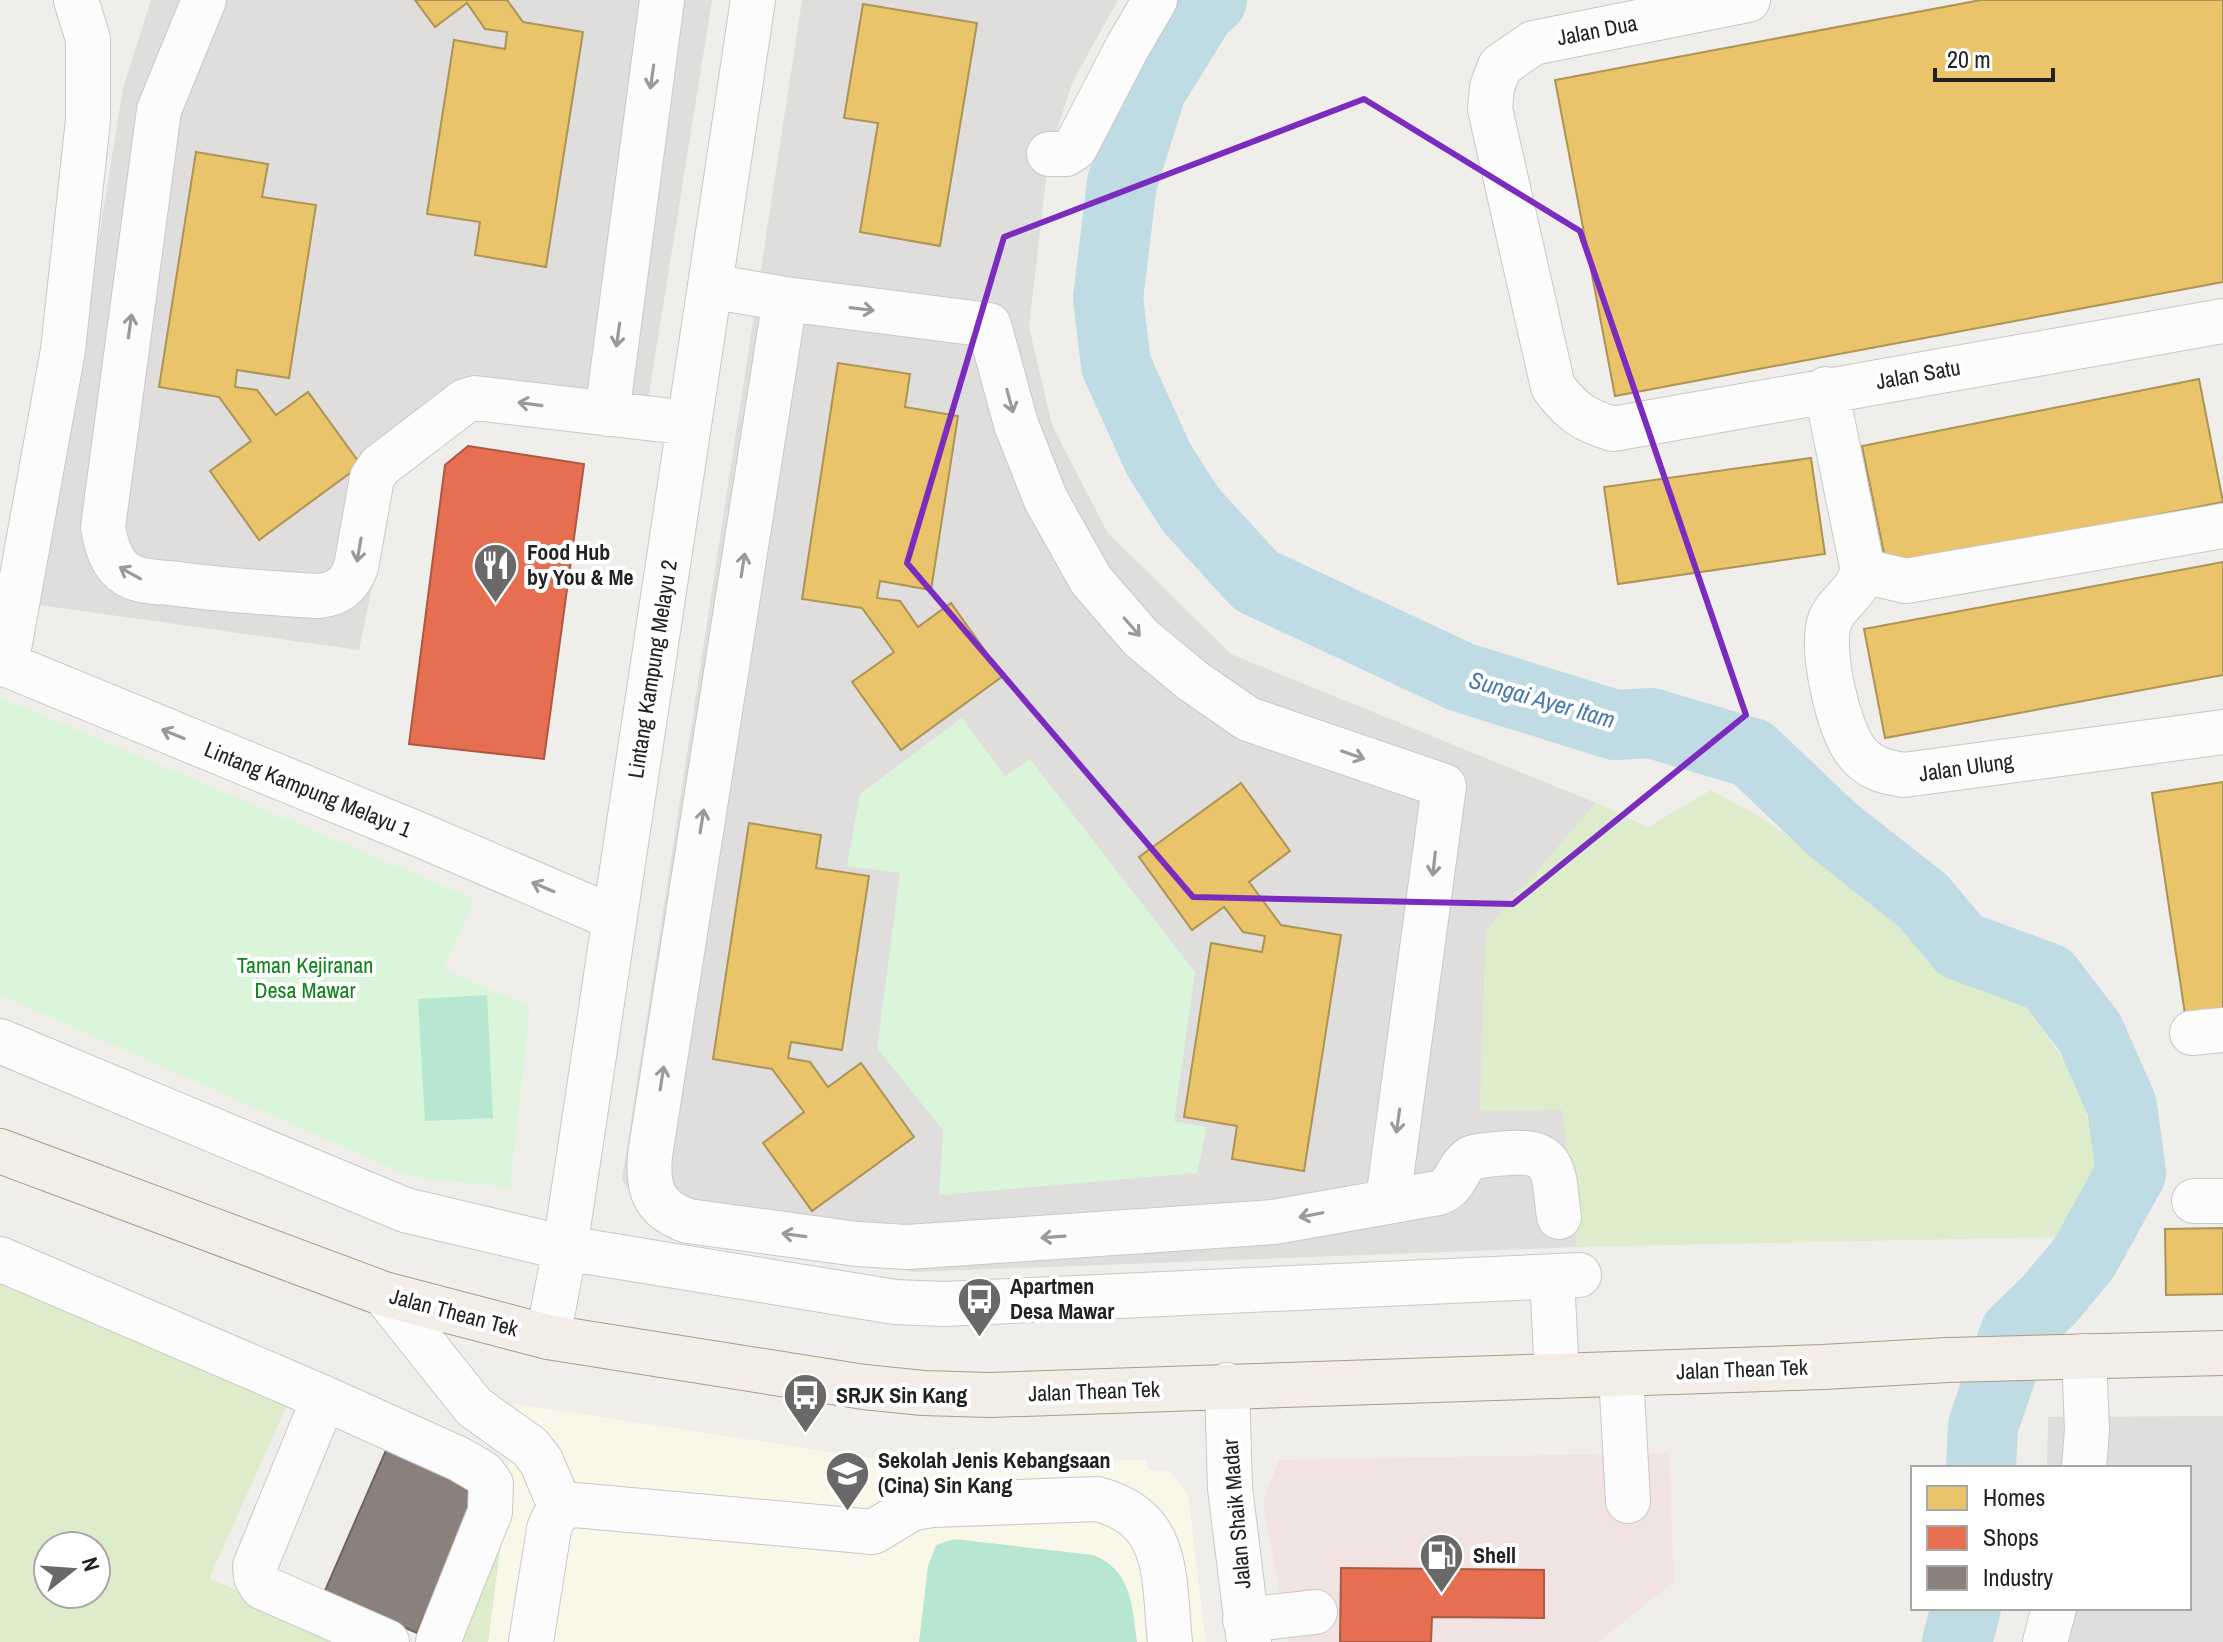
<svg xmlns="http://www.w3.org/2000/svg" width="2223" height="1642" viewBox="0 0 2223 1642" font-family="'Archivo Narrow',sans-serif">
	<rect width="100%" height="100%" fill="#f0eeeb"/>
	<path fill="#dfdedc" d="M151,0H712L642,438L481,415L396,471L359,650L40,605L123,88Z
		M802,0H1118L1073,81L1049,154L1029,327L1052,425L1107,532L1231,654L1596,803L1486,931L1480,1111L1563,1110L1577,1247L914,1272L655,1228L622,1180Z
		M2223,1416V1642H2025L2033,1608H2189V1468H2047L2048,1417Z"/>
	<path fill="#f1e3e1" d="M1669,1453L1674,1582L1598,1642H1288L1263,1502L1279,1460Z"/>
	<path fill="#f8f7e8" d="M515,1404L890,1461L928,1464L1146,1460L1148,1470L1170,1471L1188,1495L1206,1642H488Z"/>
	<path fill="#ddeccb" fill-rule="evenodd" d="M1711,790L1766,820L1878,904L1943,976L2022,999L2065,1062L2085,1105L2100,1170L2063,1237L1577,1247L1563,1110L1480,1111L1486,931L1596,803L1648,827Z
		M0,1284L287,1405L209,1579L366,1642H0ZM48,1546H96V1594H48Z
		M503,1528L488,1642H458Z"/>
	<path fill="#daf5da" d="M0,697L474,899L444,970L530,1006L510,1188L409,1176L0,995Z
		M962,718L1005,776L1030,759L1195,972L1174,1121L1207,1127L1197,1173L939,1195L943,1130L877,1048L900,873L847,866L860,794Z"/>
	<path fill="#b7e6d2" d="M487,995L493,1118L425,1121L418,999Z
		M954,1539L1093,1555C1132,1570 1132,1606 1137,1642H919L928,1566L936,1545Z"/>
	<path fill="#e9c46a" stroke="#ad9354" stroke-width="2" d="M415,0H507L523,22L583,32L546,267L475,255L480,222L427,214L454,40L505,49L507,32L485,29L467,3L435,27Z
		M1981,0H2223V282L1615,396L1555,80Z
		M863,4L977,23L940,246L860,232L878,123L844,118Z
		M196,152L268,164L262,197L316,205L289,378L237,370L235,387L257,390L276,415L308,392L361,465L259,540L210,471L251,441L219,397L159,387Z
		M838,363L910,374L905,407L958,416L931,590L880,581L877,598L900,601L918,627L951,603L1003,676L901,750L852,682L894,652L862,608L802,599Z
		M2199,379L2223,502L1887,568L1862,446Z
		M1811,458L1825,554L1618,584L1604,487Z
		M2223,562V675L1885,738L1864,629Z
		M2223,782V1008L2185,1014L2152,793Z
		M1241,783L1290,851L1249,882L1281,925L1341,935L1304,1171L1232,1159L1237,1126L1184,1117L1211,943L1262,952L1265,936L1243,932L1224,907L1192,930L1139,857Z
		M749,823L821,835L816,868L869,876L842,1050L791,1042L788,1058L810,1062L828,1087L861,1063L914,1137L812,1211L763,1143L804,1112L772,1069L713,1059Z
		M2223,1228V1294L2166,1295L2165,1229Z"/>
	<path fill="#e76f51" stroke="#ac5843" stroke-width="2" d="M468,446L584,464L544,759L409,744L445,465Z
		M1341,1568L1544,1570V1618L1432,1617L1431,1642H1340Z"/>
	<path fill="#8a817c" stroke="#6b6461" stroke-width="2" d="M387,1448L479,1489L417,1633L324,1593Z"/>
	<g fill="none" stroke-linecap="round" stroke-linejoin="round">
		<path stroke="#bfdbe3" stroke-width="70" d="M1212,0L1201,9L1151,90L1122,183L1108,298L1116,365L1159,460L1191,510L1256,581L1461,677L1615,725L1651,723L1752,753L1833,830L1923,901L1961,946L2048,978L2090,1033L2122,1106L2131,1173L2084,1258L2049,1300L2015,1333L1983,1426L1981,1468
			M1957,1642L1966,1608"/>
		<defs>
			<path id="minor" d="M204,0L159,110L103,527C106,545 111,565 128,575C140,582 157,582 170,583C219,590 268,593 318,596C338,594 349,586 356,567L372,478L380,466L465,401L475,398L689,423
				M1748,0L1533,43L1500,66L1492,87L1490,109L1553,387C1572,412 1582,419 1613,429L2223,321
				M1049,154H1066L1075,148L1128,46L1155,0
				M710,286L785,299L989,325L1016,424L1046,500L1091,580L1141,638L1193,681L1248,719L1444,786L1388,1200
				M785,299L650,1155C647,1190 654,1209 688,1221L857,1244L907,1247L1274,1222L1438,1193C1457,1187 1456,1168 1471,1158C1484,1154 1497,1154 1510,1153C1560,1149 1553,1178 1559,1217
				M1826,389L1863,571C1860,577 1858,583 1855,588C1846,600 1833,609 1829,623C1821,653 1838,726 1855,750C1868,768 1884,772 1904,775L2223,732
				M607,414L662,0
				M1863,571L1906,581L2223,526
				M0,662L425,837L614,918
				M6,665L63,350L88,120V39L76,0
				M2192,1033L2223,1030
				M0,1041L405,1210L565,1248L895,1302L944,1304L1579,1275
				M2194,1201H2223
				M0,1259L324,1398L459,1459L483,1473L491,1484L490,1512L438,1642
				M1552,1277L1557,1376
				M384,1294L474,1407L530,1447L541,1461L561,1508
				M548,1337L565,1248L753,0
				M1621,1374L1628,1501
				M1227,1385L1230,1488L1249,1642
				M324,1398L255,1566L256,1577L262,1587L387,1642
				M2084,1468L2087,1430L2084,1356
				M1245,1620L1315,1612
				M531,1642L549,1529C554,1514 559,1508 575,1505L873,1532L911,1509L932,1505L1097,1499C1172,1518 1163,1578 1170,1642
				M2045,1642L2054,1608"/>
			<path id="major" d="M0,1151L384,1294L548,1337L864,1387L923,1393L990,1395L1823,1367L1948,1360L2223,1353"/>
		</defs>
		<use href="#minor" stroke="#c9c8c7" stroke-width="46"/>
		<use href="#major" stroke="#a79c86" stroke-width="46"/>
		<use href="#minor" stroke="#fdfcfc" stroke-width="44"/>
		<use href="#major" stroke="#f3ede7" stroke-width="44"/>
	</g>
	<defs><path id="oneway-shaft" d="M-6 0H5M1.5-3L5.5 0L1.5 3" fill="none" stroke-width="1.6" stroke-linecap="round" stroke-linejoin="round" transform="scale(2)"/></defs>
	<g stroke="#9a9a9a">
		<use href="#oneway-shaft" transform="translate(652 77) rotate(98)"/>
		<use href="#oneway-shaft" transform="translate(862 309) rotate(7)"/>
		<use href="#oneway-shaft" transform="translate(130 326) rotate(-82)"/>
		<use href="#oneway-shaft" transform="translate(618 335) rotate(98)"/>
		<use href="#oneway-shaft" transform="translate(1010 401) rotate(75)"/>
		<use href="#oneway-shaft" transform="translate(530 404) rotate(-172)"/>
		<use href="#oneway-shaft" transform="translate(359 550) rotate(100)"/>
		<use href="#oneway-shaft" transform="translate(743 565) rotate(-81)"/>
		<use href="#oneway-shaft" transform="translate(130 573) rotate(-151)"/>
		<use href="#oneway-shaft" transform="translate(1132 627) rotate(49)"/>
		<use href="#oneway-shaft" transform="translate(173 734) rotate(-158)"/>
		<use href="#oneway-shaft" transform="translate(1353 755) rotate(19)"/>
		<use href="#oneway-shaft" transform="translate(702 821) rotate(-81)"/>
		<use href="#oneway-shaft" transform="translate(1434 864) rotate(96)"/>
		<use href="#oneway-shaft" transform="translate(543 887) rotate(-157)"/>
		<use href="#oneway-shaft" transform="translate(662 1078) rotate(-81)"/>
		<use href="#oneway-shaft" transform="translate(1398 1121) rotate(98)"/>
		<use href="#oneway-shaft" transform="translate(1311 1215) rotate(169)"/>
		<use href="#oneway-shaft" transform="translate(794 1235) rotate(-172)"/>
		<use href="#oneway-shaft" transform="translate(1053 1237) rotate(176)"/>
	</g>
	<path fill="none" stroke="#7b2cbf" stroke-width="6" stroke-linejoin="round" d="M1364,99L1580,231L1746,715L1513,904L1193,897L907,563L1004,237Z"/>
	<defs>
		<symbol id="restaurant-pin" viewBox="-11 -11 22 30"><path d="M0 17L-7.5 6A9.5 9.5 0 1 1 7.5 6Z" fill="#6a6968" stroke="#fff"/><path d="M-5-6h1v4h1v-4h1v4h1v-4h1v5L-1.5 .5V6h-2V.5L-5-1ZM5-6V6H3V1.5H1.5Q1.5-4 5-6Z" fill="#fff"/></symbol>
		<symbol id="bus-pin" viewBox="-11 -11 22 30"><path d="M0 17L-7.5 6A9.5 9.5 0 1 1 7.5 6Z" fill="#6a6968" stroke="#fff"/><path d="M-5-6H5V4H4V6H2V4H-2V6H-4V4H-5ZM-3.5-4V0h7V-4ZM-3.5 1.2v1.5H-2V1.2ZM2 1.2v1.5H3.5V1.2Z" fill="#fff"/></symbol>
		<symbol id="school-pin" viewBox="-11 -11 22 30"><path d="M0 17L-7.5 6A9.5 9.5 0 1 1 7.5 6Z" fill="#6a6968" stroke="#fff"/><path d="M0-5L7-2L0 1L-7-2ZM-4 1L0 2.5L4 1V4Q0 6-4 4Z" fill="#fff"/></symbol>
		<symbol id="fuel-pin" viewBox="-11 -11 22 30"><path d="M0 17L-7.5 6A9.5 9.5 0 1 1 7.5 6Z" fill="#6a6968" stroke="#fff"/><path d="M-5.5-6h7V0h2V4h1.3V-2.5L3-4.5l.8-.8L6-3V5H2.5V1h-1V6h-7ZM-4.2-4.7v3.2H.2V-4.7Z" fill="#fff"/></symbol>
	</defs>
	<g fill-rule="evenodd">
		<use href="#restaurant-pin" x="470" y="540" width="51" height="69"/>
		<use href="#bus-pin" x="954" y="1274" width="51" height="69"/>
		<use href="#bus-pin" x="780" y="1370" width="51" height="69"/>
		<use href="#school-pin" x="822" y="1448" width="51" height="69"/>
		<use href="#fuel-pin" x="1416" y="1530" width="51" height="69"/>
	</g>
	<g text-anchor="middle" stroke-width="8" stroke-linejoin="round" paint-order="stroke">
		<g font-size="22" fill="#222" stroke="#fff">
			<text transform="translate(1597 30) rotate(-11)" y="8">Jalan Dua</text>
			<text transform="translate(1918 374) rotate(-10)" y="8">Jalan Satu</text>
			<text transform="translate(652 669) rotate(-81)" y="8">Lintang Kampung Melayu 2</text>
			<text transform="translate(1966 767) rotate(-8)" y="8">Jalan Ulung</text>
			<text transform="translate(308 789) rotate(22)" y="8">Lintang Kampung Melayu 1</text>
			<text transform="translate(454 1312) rotate(15)" y="8">Jalan Thean Tek</text>
			<text transform="translate(1742 1369) rotate(-2)" y="8">Jalan Thean Tek</text>
			<text transform="translate(1094 1391) rotate(-2)" y="8">Jalan Thean Tek</text>
			<text transform="translate(1236 1514) rotate(-95)" y="8">Jalan Shaik Madar</text>
		</g>
		<g font-size="22" font-weight="bold" fill="#222" stroke="#fff" text-anchor="start">
			<text x="527" y="560">Food Hub<tspan x="527" dy="25">by You &amp; Me</tspan></text>
			<text x="1010" y="1294">Apartmen<tspan x="1010" dy="25">Desa Mawar</tspan></text>
			<text x="836" y="1403">SRJK Sin Kang</text>
			<text x="878" y="1468">Sekolah Jenis Kebangsaan<tspan x="878" dy="25">(Cina) Sin Kang</tspan></text>
			<text x="1473" y="1563">Shell</text>
		</g>
		<g font-size="22" fill="#0c8416" stroke="#fff">
			<text x="305" y="973">Taman Kejiranan<tspan x="305" dy="25">Desa Mawar</tspan></text>
		</g>
		<g font-size="24" font-style="italic" fill="#4a7aab" stroke="#fff">
			<text transform="translate(1542 700) rotate(16)" y="8">Sungai Ayer Itam</text>
		</g>
	</g>
	<rect x="1911" y="1466" width="280" height="144" fill="#ffffff" stroke="#a7a7a7" stroke-width="2"/>
	<rect x="1927" y="1486" width="40" height="24" fill="#e9c46a" stroke="#a7a7a7" stroke-width="2"/>
	<text x="1983" y="1506" font-size="24" fill="#222222">Homes</text>
	<rect x="1927" y="1526" width="40" height="24" fill="#e76f51" stroke="#a7a7a7" stroke-width="2"/>
	<text x="1983" y="1546" font-size="24" fill="#222222">Shops</text>
	<rect x="1927" y="1566" width="40" height="24" fill="#8a817c" stroke="#a7a7a7" stroke-width="2"/>
	<text x="1983" y="1586" font-size="24" fill="#222222">Industry</text>
	<g transform="translate(72 1570) rotate(73)"><circle r="38" fill="#ffffff" stroke="#a7a7a7" stroke-width="2"/>
	<path d="M0-6L14 30L0 20L-14 30Z" fill="#6a6968"/>
	<text y="-12" font-size="22" font-weight="bold" text-anchor="middle" fill="#222222">N</text>
	</g>
	<path d="M1935 68v12h118v-12" fill="none" stroke="#222222" stroke-width="4"/>
	<text x="1947" y="68" font-size="24" fill="#222222" stroke="#ffffff" stroke-width="6" paint-order="stroke">20 m</text>
</svg>
